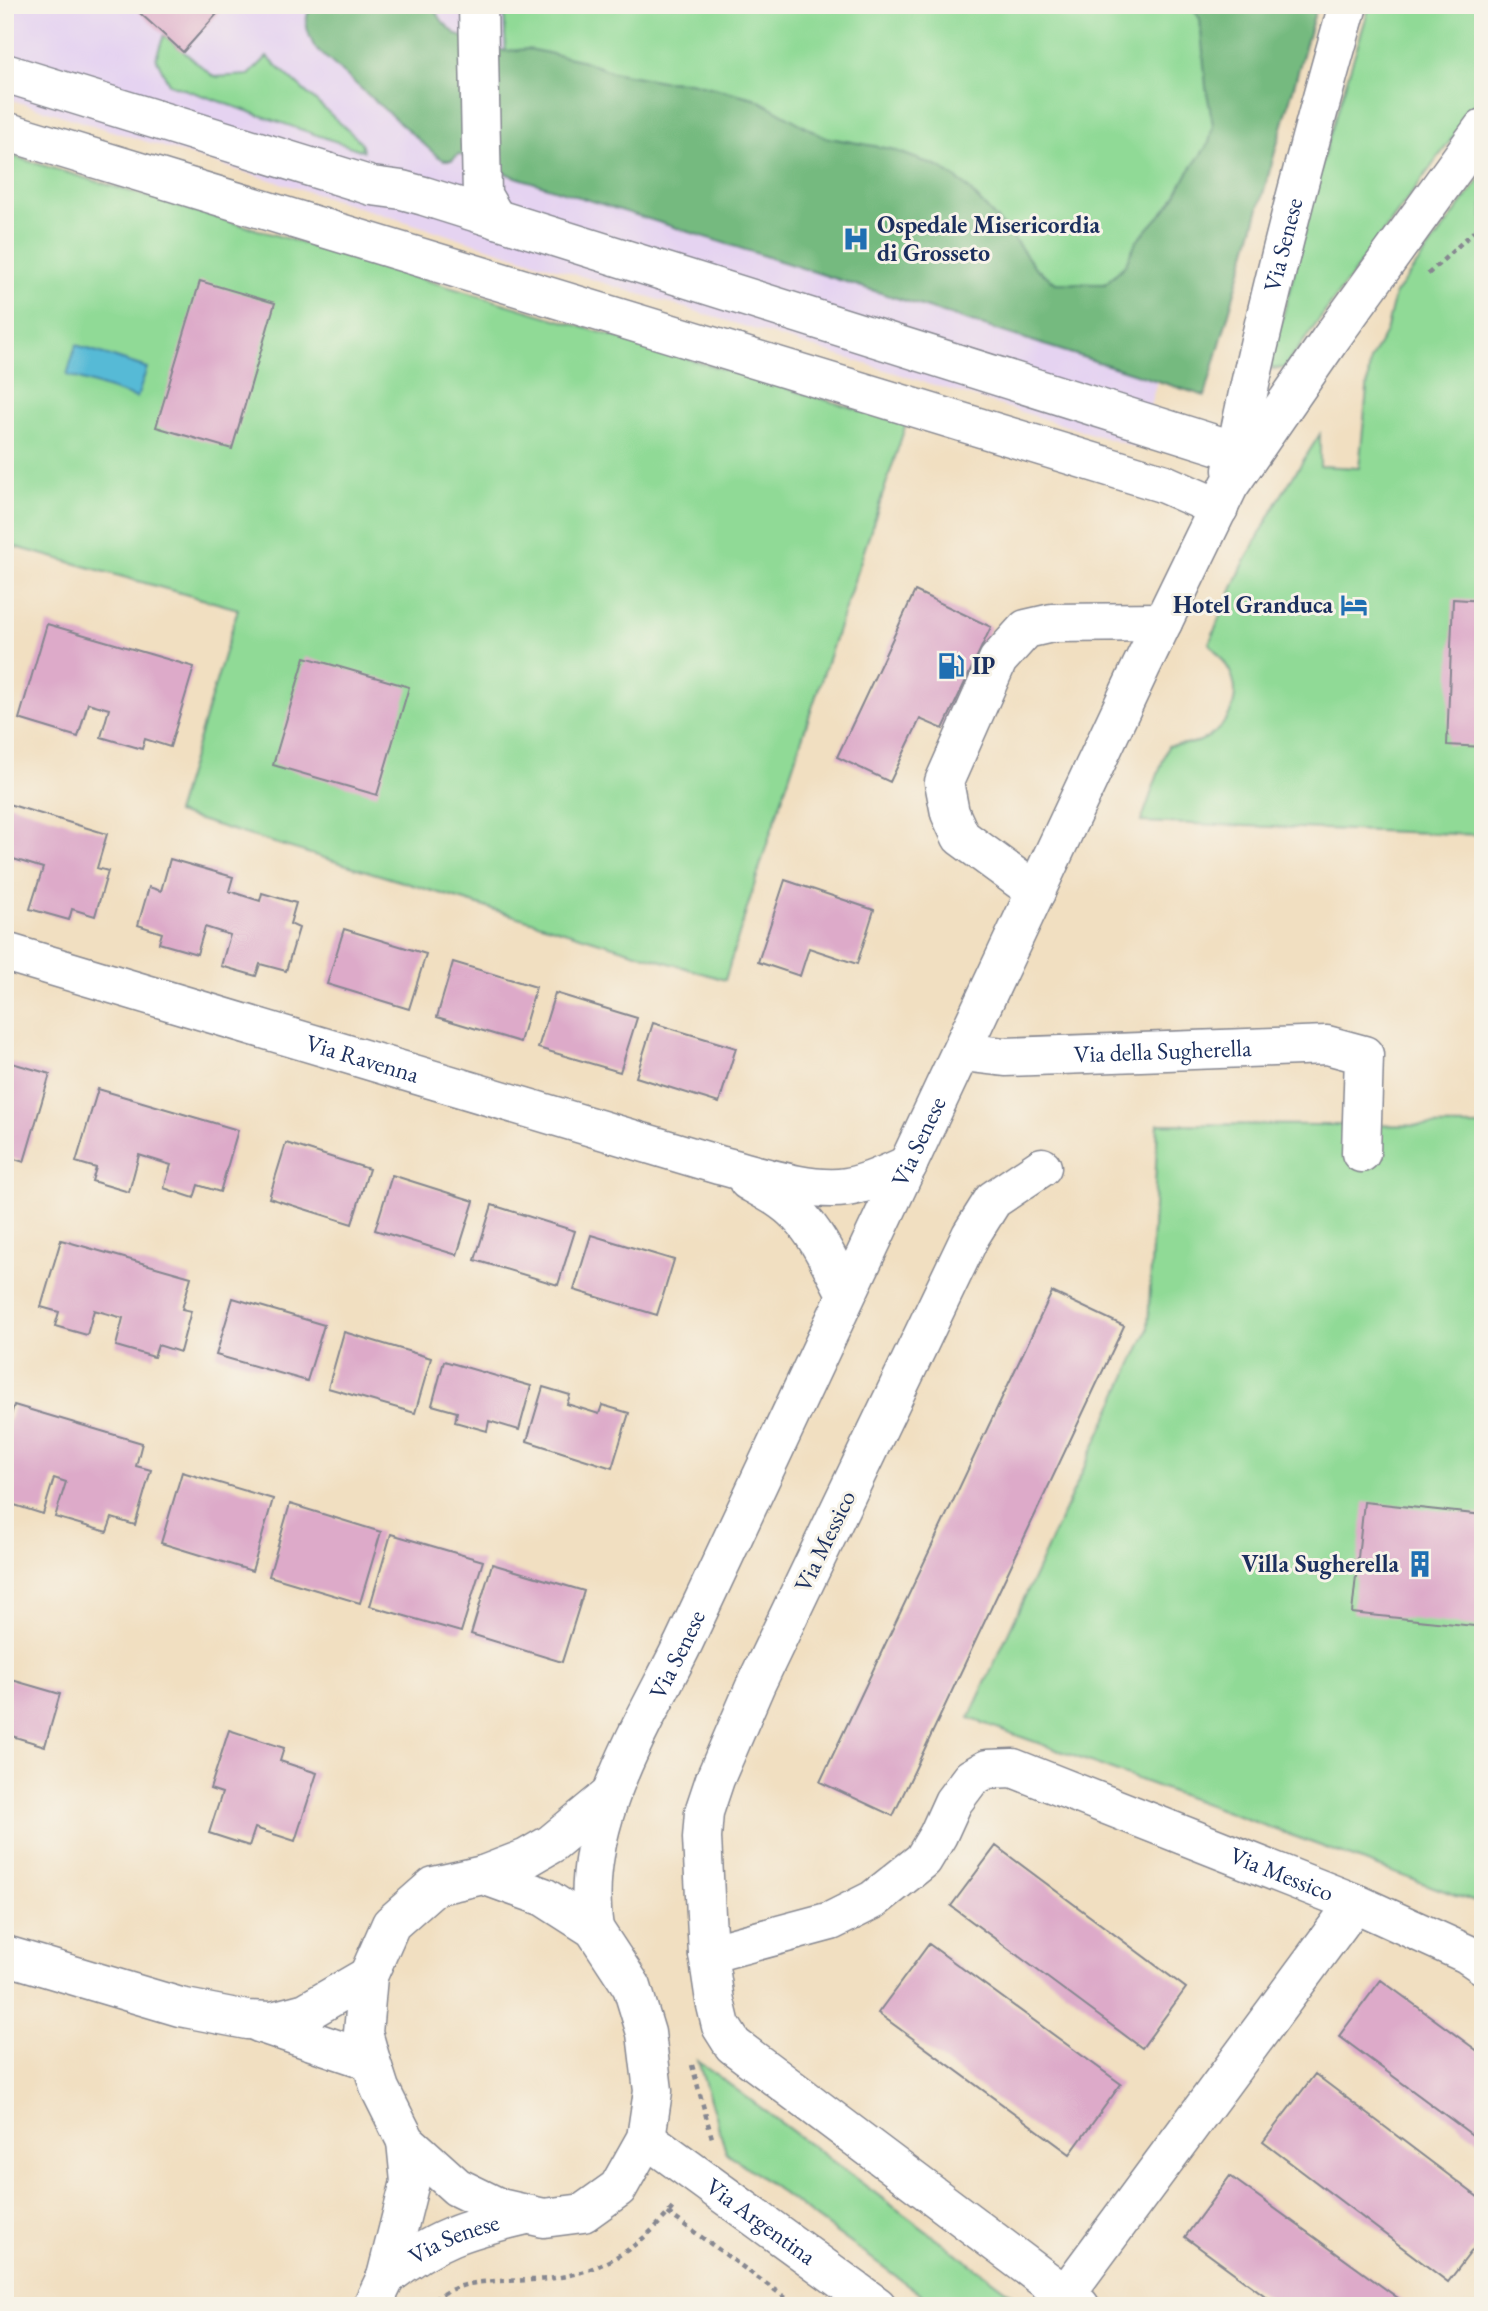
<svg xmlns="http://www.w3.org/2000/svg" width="1488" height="2311" viewBox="0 0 1488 2311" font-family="'EB Garamond',serif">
	<rect width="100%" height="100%" fill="#f7f3e8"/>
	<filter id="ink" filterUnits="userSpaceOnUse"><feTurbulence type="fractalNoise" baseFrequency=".0143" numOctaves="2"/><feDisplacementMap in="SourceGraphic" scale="14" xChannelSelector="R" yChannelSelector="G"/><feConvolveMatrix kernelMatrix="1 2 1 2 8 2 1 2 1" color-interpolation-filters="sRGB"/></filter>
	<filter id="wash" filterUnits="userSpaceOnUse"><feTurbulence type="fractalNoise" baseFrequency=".00686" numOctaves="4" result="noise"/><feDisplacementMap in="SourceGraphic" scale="28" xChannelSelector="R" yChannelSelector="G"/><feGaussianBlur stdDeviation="1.57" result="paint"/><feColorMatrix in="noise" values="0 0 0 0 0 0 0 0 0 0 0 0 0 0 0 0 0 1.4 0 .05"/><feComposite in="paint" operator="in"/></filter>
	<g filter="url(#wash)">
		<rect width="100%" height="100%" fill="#f1dfc1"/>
		<path fill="#e5d3f1" d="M5,5H1317L1205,396L1157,381L1138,448L5,98Z"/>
		<path fill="#90da96" stroke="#56847a" stroke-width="2" d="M504,5H1317L1205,396L510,175Z
			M1370,5H1483V96L1284,368L1273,369L1270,366L1326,148Z
			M164,35L214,77L249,75L267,57L361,142L363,151L169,84L156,58Z
			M5,154L906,424L767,844L725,980L176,813L238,609L5,544Z
			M1483,175V835L1141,822L1168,746C1178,744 1191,745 1200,741C1223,732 1241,705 1233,679C1229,666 1218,654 1209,643L1242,567L1279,499L1320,434V466L1359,468L1370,360L1386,332L1395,294Z
			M1158,1124L1483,1126V1905L969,1718L1148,1329Z
			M698,2061L1027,2306H937L726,2152Z"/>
		<path fill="#74ba7f" stroke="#48746e" stroke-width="2" d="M313,5H431L443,22L457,35L505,51L529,49L581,60L612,72L662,81L690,82L754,98L824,137L891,149L941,168L965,185L1011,235L1035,267L1056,283L1105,284L1125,265L1136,242L1172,202L1187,174L1209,143L1213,125L1206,87L1200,19L1191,5H1317L1205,396L510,175L459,154L452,160H444L436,155L315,48C308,34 301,19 313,5Z"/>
		<path fill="#57bad6" stroke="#39749a" stroke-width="2" d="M76,345L147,368L137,398L67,375Z"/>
		<g id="blocks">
			<path fill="#ddaac9" d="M131,5H225L183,52Z
				M200,281L275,303L232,449L156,427Z
				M915,591L991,627L943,729L920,719L890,782L837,757Z
				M1453,599L1483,601V747L1447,745Z
				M47,624L194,667L170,747L145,739L142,749L101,737L109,709L88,703L78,737L19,719Z
				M305,657L409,687L377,795L273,765Z
				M5,803L107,834L97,868L108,871L95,916L72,909L69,920L30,909L43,868L10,858L5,871Z
				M170,859L233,877L229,891L260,901L262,893L296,903L290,924L299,928L286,971L260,964L256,976L221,966L230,935L205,927L197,954L159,943L162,933L138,925L149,887L161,891Z
				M785,880L874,910L857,964L809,948L800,976L758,962Z
				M344,929L426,954L409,1009L327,984Z
				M453,962L536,987L520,1042L437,1017Z
				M555,993L637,1018L620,1072L538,1048Z
				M653,1023L736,1048L719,1103L636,1077Z
				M5,1061L50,1074L24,1162L5,1156Z
				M98,1089L238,1130L220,1192L198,1185L194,1198L164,1188L171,1165L139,1155L129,1192L92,1181L96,1168L76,1162Z
				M286,1143L369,1169L352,1224L269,1198Z
				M392,1175L474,1201L457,1255L375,1230Z
				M492,1205L575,1231L558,1285L475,1260Z
				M591,1235L674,1260L657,1315L574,1290Z
				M61,1240L191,1277L182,1309L191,1311L180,1352L158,1345L154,1357L116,1346L123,1318L94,1310L87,1335L55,1326L59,1312L41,1307Z
				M1052,1292L1124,1326L893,1816L820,1782Z
				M233,1298L324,1325L307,1381L216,1355Z
				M344,1332L431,1358L415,1413L328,1388Z
				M444,1361L531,1386L519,1430L489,1421L487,1431L455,1422L457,1412L432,1405Z
				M543,1387L570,1395L567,1404L599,1414L602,1405L629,1413L612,1468L527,1441Z
				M14,1405L142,1443L136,1466L151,1470L135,1525L112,1518L107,1532L55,1517L66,1482L54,1478L43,1514L5,1502V1429H7Z
				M182,1472L273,1499L252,1571L161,1543Z
				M1364,1502L1483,1515V1627L1352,1613Z
				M290,1504L381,1532L360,1603L269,1576Z
				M391,1534L483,1561L461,1632L370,1606Z
				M492,1564L584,1591L562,1662L471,1634Z
				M5,1678L60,1694L45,1746L5,1734Z
				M229,1730L284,1748L280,1761L317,1773L295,1841L255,1828L249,1846L209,1833L222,1793L210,1789Z
				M996,1846L1186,1988L1142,2048L951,1906Z
				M929,1944L1121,2084L1070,2154L878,2013Z
				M1381,1980L1483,2055V2143L1339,2036Z
				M1315,2074L1483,2201V2236L1448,2282L1263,2142Z
				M1230,2176L1409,2306H1279L1185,2237Z"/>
		</g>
	</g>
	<g filter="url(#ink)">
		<use href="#blocks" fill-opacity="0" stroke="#868790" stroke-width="2"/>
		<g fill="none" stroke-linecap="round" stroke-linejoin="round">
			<defs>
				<g id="minor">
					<path d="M478,5L482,195L496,219"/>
					<path d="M5,73L372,186L402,190L424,196L1236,451"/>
					<path d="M5,131L1162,483L1219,508"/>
					<path d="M1036,892L961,837L950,813L944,782L998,660L1026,629L1052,623L1163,622"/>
					<path id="s1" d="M5,952L719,1165C756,1174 809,1193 847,1187C868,1184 888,1173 908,1165"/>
					<path id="s2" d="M962,1052L1005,1057L1327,1045L1364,1055L1361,1153"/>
					<path d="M1042,1167L993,1200L971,1235L756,1684L715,1779L704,1812L702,1838L708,1954L715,2001L721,2026L733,2045L1080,2306"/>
					<path d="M748,1181C766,1191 784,1200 798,1215C819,1236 832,1268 846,1293"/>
					<path id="s3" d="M708,1954L831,1921L873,1900L923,1860L938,1835L953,1802L971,1778L987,1769L1013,1768L1355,1903L1467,1954L1483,1965"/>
					<path d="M5,1955L180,2007L247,2020L272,2021L306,2012L368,1976"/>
					<path d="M259,2023L371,2061"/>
					<path id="s4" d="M646,2138L877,2306"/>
					<path d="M1065,2295L1355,1903"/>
				</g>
				<g id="major">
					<path id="s5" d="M1232,470C1263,313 1304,159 1348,5"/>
					<path d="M483,1875L544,1897L594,1929L632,1987L646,2033L653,2091L646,2138L618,2188L583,2213L544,2218L500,2208L457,2187L406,2141L380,2089L371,2061L363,2033L368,1976L391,1924L434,1886Z"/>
					<path d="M483,1875L527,1858L551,1844L609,1796"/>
					<path id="s6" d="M594,1929C578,1825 640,1732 684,1642L1141,667L1229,486L1329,341L1483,128"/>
					<path id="s7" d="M386,2277C435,2238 466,2229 526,2215"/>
					<path d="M372,2306L386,2277L410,2182L406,2141"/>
				</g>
			</defs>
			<use href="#minor" stroke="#868790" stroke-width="41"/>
			<use href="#major" stroke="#868790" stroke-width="41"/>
			<path stroke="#868790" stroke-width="4.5" stroke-dasharray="5 5" stroke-linecap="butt" d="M1428,274L1483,223
				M692,2065L712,2138
				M668,2213L797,2306
				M426,2306C459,2277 490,2282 532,2280C591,2278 638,2252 674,2206"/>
			<use href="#minor" stroke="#fff" stroke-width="38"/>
			<use href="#major" stroke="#fff" stroke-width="38"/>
		</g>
	</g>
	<defs>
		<symbol id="hospital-bare" viewBox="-9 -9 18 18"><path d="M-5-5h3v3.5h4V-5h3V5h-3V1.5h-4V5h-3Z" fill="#1f6fb2" stroke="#f7f3e8" stroke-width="2.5" paint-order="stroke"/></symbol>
		<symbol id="hotel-bare" viewBox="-9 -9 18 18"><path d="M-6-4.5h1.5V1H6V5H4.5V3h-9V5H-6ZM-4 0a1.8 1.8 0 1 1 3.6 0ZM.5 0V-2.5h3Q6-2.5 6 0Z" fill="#1f6fb2" stroke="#f7f3e8" stroke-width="2.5" paint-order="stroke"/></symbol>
		<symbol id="fuel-bare" viewBox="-9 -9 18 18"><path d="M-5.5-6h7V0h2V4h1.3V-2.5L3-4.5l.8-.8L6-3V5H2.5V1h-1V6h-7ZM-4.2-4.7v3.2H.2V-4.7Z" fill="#1f6fb2" stroke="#f7f3e8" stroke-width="2.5" paint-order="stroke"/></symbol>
		<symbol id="building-bare" viewBox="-9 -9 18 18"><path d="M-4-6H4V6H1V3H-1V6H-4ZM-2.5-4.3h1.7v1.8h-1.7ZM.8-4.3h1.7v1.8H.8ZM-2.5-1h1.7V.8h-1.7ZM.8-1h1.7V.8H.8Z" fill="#1f6fb2" stroke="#f7f3e8" stroke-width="2.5" paint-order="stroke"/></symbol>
	</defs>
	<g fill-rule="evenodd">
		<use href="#hospital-bare" x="837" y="220" width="38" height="38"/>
		<use href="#hotel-bare" x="1335" y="586" width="38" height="38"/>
		<use href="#fuel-bare" x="932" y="647" width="38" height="38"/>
		<use href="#building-bare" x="1401" y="1545" width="38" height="38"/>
	</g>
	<g text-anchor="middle" stroke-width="6" stroke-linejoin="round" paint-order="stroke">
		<g font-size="24" font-weight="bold" fill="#1b2f5e" stroke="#f7f3e8" text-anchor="start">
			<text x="877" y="233">Ospedale Misericordia<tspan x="877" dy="28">di Grosseto</tspan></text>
			<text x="1333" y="613" text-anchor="end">Hotel Granduca</text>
			<text x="972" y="674">IP</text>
			<text x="1399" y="1572" text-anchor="end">Villa Sugherella</text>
		</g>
		<g font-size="24" fill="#1b2f5e" stroke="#f7f3e8">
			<text dy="8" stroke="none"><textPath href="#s5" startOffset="231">Via Senese</textPath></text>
			<text dy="8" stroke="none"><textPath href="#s2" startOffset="201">Via della Sugherella</textPath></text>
			<text dy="8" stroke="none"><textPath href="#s1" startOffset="373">Via Ravenna</textPath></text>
			<text dy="8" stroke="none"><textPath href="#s6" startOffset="859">Via Senese</textPath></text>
			<text transform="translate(825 1541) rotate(-64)" y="8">Via Messico</text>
			<text dy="8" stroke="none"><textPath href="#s6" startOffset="292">Via Senese</textPath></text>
			<text dy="8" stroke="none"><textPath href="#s3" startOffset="667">Via Messico</textPath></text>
			<text dy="8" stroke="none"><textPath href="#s4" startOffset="142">Via Argentina</textPath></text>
			<text dy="8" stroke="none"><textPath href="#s7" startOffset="79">Via Senese</textPath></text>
		</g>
	</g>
	<rect width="1488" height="2311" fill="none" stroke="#f7f3e8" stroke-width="28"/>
</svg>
